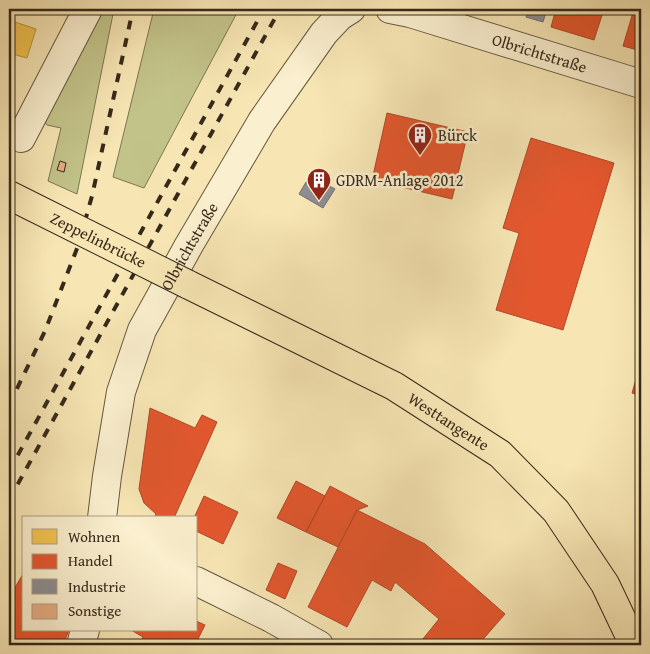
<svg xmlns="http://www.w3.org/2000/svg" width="650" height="654" viewBox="0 0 650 654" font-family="'Gentium Book Plus',serif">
	<rect width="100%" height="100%" fill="#f7e6b4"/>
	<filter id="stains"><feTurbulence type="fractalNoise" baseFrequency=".004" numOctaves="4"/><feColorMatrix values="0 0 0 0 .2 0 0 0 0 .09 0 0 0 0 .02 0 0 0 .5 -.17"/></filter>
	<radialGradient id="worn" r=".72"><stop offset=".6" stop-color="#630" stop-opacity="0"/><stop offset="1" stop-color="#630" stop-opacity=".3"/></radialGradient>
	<path fill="#c2c389" stroke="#7c7652" d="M96,9H114L77,194L48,181L61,128L47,125L43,121Z
		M154,9H239L144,188L113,177Z"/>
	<path fill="#f2c14e" stroke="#ba933e" d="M9,20L36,29L27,58L9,53Z"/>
	<path fill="#e4572e" stroke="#b04928" d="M556,9H604L594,40L551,27Z
		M634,9H641V51L623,46Z
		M387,113L468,132L452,199L372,180Z
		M531,138L614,163L563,330L496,310L519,233L503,228Z
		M641,362V396L632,393Z
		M150,408L195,428L202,415L217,422L174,518H154L156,514L144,503L139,489Z
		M296,481L325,496L306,532L277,518Z
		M330,486L368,506L357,510L338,547L306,532Z
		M204,496L238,512L223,544L196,531V518H194Z
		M357,510L425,544L505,614L478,645H418L439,619L395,582L391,591L372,580L347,627L308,607Z
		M278,563L297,571L285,599L266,590Z
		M24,572V630H69L63,645H9V598Z
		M196,621L205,625L195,645H139L143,637L131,630H196Z"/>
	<path fill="#8d8d92" stroke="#736f6e" d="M528,9H547L543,22L526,17Z
		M306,182L318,189L322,182L335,189L323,208L299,194Z"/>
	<path fill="#e6ae83" stroke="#36291a" d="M60,161L66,163L64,172L57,170Z"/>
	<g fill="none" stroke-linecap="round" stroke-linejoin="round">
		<defs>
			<g id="minor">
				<path id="s1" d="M390,9L410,13L641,84"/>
				<path d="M21,138L88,9"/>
				<path id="s2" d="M102,518L107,476L121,392L142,330L189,245L262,121L324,33L340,16L351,9"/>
				<path d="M196,581L271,618L319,645"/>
				<path d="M81,645L85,630"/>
			</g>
			<g id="major">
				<path id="s3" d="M187,284L394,386L500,454L556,511L605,584L634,645"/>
			</g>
		</defs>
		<use href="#minor" stroke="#665840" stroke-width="30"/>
		<use href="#major" stroke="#36291a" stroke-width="30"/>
		<use href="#minor" stroke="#faefce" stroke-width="28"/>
		<use href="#major" stroke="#f7e6b4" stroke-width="28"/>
		<path stroke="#36291a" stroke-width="4" stroke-dasharray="9 9" stroke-linecap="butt" d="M9,405L45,331L78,246L92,196L133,9
			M9,471L264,9
			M9,500L280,9"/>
		<defs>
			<g id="major-bridge">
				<path id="s4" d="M9,195L187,284"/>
			</g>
		</defs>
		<use href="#major-bridge" stroke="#36291a" stroke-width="30" stroke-linecap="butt"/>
		<use href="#major-bridge" stroke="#f7e6b4" stroke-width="28"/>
	</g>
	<defs>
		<symbol id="building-pin" viewBox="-11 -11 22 30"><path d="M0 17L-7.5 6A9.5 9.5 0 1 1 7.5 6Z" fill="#8f2418" stroke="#faefce"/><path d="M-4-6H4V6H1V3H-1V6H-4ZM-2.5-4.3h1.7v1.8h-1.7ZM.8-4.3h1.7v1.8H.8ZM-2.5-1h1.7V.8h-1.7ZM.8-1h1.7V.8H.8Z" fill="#fff"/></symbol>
	</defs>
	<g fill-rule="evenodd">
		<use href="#building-pin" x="406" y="121" width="28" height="38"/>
		<use href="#building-pin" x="305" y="166" width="28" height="38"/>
	</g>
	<g text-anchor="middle" stroke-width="5" stroke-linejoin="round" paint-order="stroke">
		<g font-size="16" fill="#36291a" stroke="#faefce">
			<text dy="6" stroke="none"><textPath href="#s1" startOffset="156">Olbrichtstraße</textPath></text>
			<text dy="6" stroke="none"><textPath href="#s4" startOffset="100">Zeppelinbrücke</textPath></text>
			<text dy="6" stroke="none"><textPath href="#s2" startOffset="289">Olbrichtstraße</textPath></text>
			<text dy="6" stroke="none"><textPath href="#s3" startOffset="296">Westtangente</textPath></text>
		</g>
		<g font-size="16" fill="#36291a" stroke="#faefce" text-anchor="start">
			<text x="438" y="141">Bürck</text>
			<text x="336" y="186">GDRM-Anlage 2012</text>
		</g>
	</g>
	<rect width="650" height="654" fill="none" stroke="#f7e6b4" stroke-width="30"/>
	<rect x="10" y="10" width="630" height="634" fill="none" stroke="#36291a" stroke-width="2.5"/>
	<rect x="15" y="15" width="620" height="624" fill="none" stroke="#36291a"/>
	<rect x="22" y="516" width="175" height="115" fill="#faefce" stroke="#aca086"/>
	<rect x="32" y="529" width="25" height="15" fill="#f2c14e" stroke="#aca086"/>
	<text x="68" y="542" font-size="15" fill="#36291a">Wohnen</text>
	<rect x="32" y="554" width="25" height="15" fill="#e4572e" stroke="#aca086"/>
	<text x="68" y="566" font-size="15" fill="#36291a">Handel</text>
	<rect x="32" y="579" width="25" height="15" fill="#8d8d92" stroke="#aca086"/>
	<text x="68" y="592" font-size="15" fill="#36291a">Industrie</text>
	<rect x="32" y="604" width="25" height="15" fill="#e6ae83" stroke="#aca086"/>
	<text x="68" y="616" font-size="15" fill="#36291a">Sonstige</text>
	<rect width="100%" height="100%" filter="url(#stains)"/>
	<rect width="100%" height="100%" fill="url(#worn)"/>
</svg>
